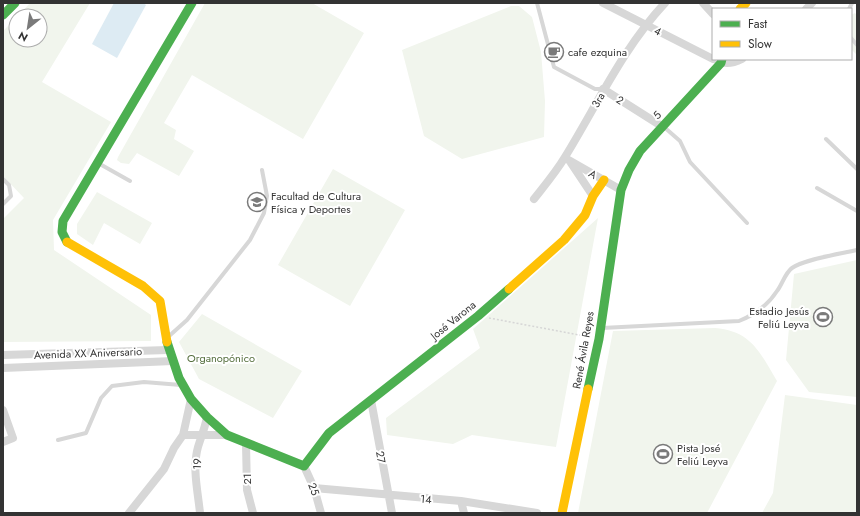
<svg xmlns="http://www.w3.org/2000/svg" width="860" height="516" viewBox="0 0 860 516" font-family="Jost,sans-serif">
	<rect width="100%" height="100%" fill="#fff"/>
	<path fill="#f1f5ed" d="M30,3H90L42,82L111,122L53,220L54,250L151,315V341L3,342V219L24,198L3,176V31L16,18V40H40V16H18Z
		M205,3H312L364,33L303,139L192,75L164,123L176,130L174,139L194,151L179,176L137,153L129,164L121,163L117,160L118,157Z
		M511,6H519L532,17L541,52L545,101L544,137L462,159L424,136L402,50Z
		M855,13L857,16V55L851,49V15Z
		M333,169L405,210L350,306L278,265Z
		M97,192L152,223L140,244L104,223L93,245L77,234V224Z
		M598,218L556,447L472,435L453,444L387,435L386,418L480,348L473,329Z
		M857,260V397L809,392L786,360L794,274Z
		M202,314L302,371L273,418L199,379L179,342Z
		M715,328C752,331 760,353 777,381L707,513H578L613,331Z
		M785,395L857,405V513H762L773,493Z"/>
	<path fill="#ddebf3" d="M114,3H143L146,5L117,58L92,44Z"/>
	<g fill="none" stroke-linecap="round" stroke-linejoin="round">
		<path stroke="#d6d6d6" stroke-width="1.5" stroke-dasharray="2 2" stroke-linecap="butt" d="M489,318L590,337"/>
		<path stroke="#d7d7d7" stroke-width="4" d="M537,3L554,67L595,89H603
			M849,9L852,3
			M851,38L857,45
			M664,127L680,141L690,162L747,223
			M826,139L857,169
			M98,163L130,181
			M3,179L9,185L11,196L3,204
			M817,188L857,211
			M602,328L739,321C754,315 768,305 777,291C782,285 785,273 792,268C805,259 840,254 857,250
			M168,337L187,320L250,240L264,213L267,196L262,170
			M58,440L86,433L101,398L112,386L144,382L181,385"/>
		<path stroke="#d7d7d7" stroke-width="8" d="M603,3L713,59
			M703,3L713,14
			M806,9L812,3
			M718,61C726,65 734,63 742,59
			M603,89L663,127
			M565,158L621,190
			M571,163L593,196
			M534,199C545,185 556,172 565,157C597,105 623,48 665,3
			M3,355L168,350
			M3,368L173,361
			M371,400L392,513
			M3,410L13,438L3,442
			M183,435H227
			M246,444L247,490L253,513
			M304,466L314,488L321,513
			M314,488L461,501L537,513
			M461,501L464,513
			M129,513L164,469L174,448L183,435L191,399
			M200,513C198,492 192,468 198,447C201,437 205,428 207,417"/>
		<path stroke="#4caf50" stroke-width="9" d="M3,15L15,3
			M67,242L62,232L63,221L192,3
			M167,342L179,378L191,399L207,417L227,435L304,466L329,433L478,316L509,289
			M588,389L599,339L621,190L629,170L640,151L721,63L722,59"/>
		<path stroke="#ffc107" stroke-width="9" d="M740,9L746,3
			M67,242L143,286L160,301L167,342
			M509,289L564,240L585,215L593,196L604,180
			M562,513L588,389"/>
	</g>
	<defs>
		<symbol id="cafe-ring" viewBox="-11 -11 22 22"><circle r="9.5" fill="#fff" stroke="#7a7a7a" stroke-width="1.5"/><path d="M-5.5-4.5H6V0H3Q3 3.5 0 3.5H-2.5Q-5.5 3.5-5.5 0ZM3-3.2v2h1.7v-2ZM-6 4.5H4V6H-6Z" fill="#7a7a7a"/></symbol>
		<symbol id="university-ring" viewBox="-11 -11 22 22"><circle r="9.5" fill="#fff" stroke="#7a7a7a" stroke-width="1.5"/><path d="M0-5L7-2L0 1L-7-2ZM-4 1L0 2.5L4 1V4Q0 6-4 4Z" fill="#7a7a7a"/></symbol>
		<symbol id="stadium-ring" viewBox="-11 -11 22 22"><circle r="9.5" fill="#fff" stroke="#7a7a7a" stroke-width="1.5"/><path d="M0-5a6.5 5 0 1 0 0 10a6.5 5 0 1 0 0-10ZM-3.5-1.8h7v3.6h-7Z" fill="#7a7a7a"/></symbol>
	</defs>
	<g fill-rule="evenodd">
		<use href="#cafe-ring" x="543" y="41" width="22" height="22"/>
		<use href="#university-ring" x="246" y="191" width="22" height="22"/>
		<use href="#stadium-ring" x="812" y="306" width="22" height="22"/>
		<use href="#stadium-ring" x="652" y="443" width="22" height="22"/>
	</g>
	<g text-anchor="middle" stroke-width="4" stroke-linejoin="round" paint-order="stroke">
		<g font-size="11" fill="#333" stroke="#fff">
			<text transform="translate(658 31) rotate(27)" y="4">4</text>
			<text transform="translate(598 100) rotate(-60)" y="4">3ra</text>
			<text transform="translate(620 100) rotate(32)" y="4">2</text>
			<text transform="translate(657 115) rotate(-47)" y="4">5</text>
			<text transform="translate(593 174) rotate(30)" y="4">A</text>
			<text transform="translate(453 320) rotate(-39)" y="4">José Varona</text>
			<text transform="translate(583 350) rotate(-80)" y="4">René Ávila Reyes</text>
			<text transform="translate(88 353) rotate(-2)" y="4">Avenida XX Aniversario</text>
			<text transform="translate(381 457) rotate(80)" y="4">27</text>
			<text transform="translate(197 464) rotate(-88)" y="4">19</text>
			<text transform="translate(247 479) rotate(-90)" y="4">21</text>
			<text transform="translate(314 489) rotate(70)" y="4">25</text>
			<text transform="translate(426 499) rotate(4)" y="4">14</text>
		</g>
		<g font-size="11" fill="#333" stroke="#fff" text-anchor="start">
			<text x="568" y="56">cafe ezquina</text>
			<text x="271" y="200">Facultad de Cultura<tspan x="271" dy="13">Física y Deportes</tspan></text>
			<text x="809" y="315" text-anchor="end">Estadio Jesús<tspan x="809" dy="13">Feliú Leyva</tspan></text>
			<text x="677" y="452">Pista José<tspan x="677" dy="13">Feliú Leyva</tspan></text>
		</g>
		<g font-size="11" fill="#56703f" stroke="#fff">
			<text x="221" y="362">Organopónico</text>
		</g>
	</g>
	<rect width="860" height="516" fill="none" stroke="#333333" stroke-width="8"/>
	<rect x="712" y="8" width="140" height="52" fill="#ffffff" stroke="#adadad"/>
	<rect x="720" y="21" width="20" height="6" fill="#4caf50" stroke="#adadad"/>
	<text x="748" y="28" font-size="12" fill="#333333">Fast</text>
	<rect x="720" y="41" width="20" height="6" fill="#ffc107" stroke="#adadad"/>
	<text x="748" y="48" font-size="12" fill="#333333">Slow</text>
	<g transform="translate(28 28) rotate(210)"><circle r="19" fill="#ffffff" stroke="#adadad"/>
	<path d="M0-3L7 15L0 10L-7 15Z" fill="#7a7a7a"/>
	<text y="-6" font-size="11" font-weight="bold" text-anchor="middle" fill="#333333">N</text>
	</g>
</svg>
